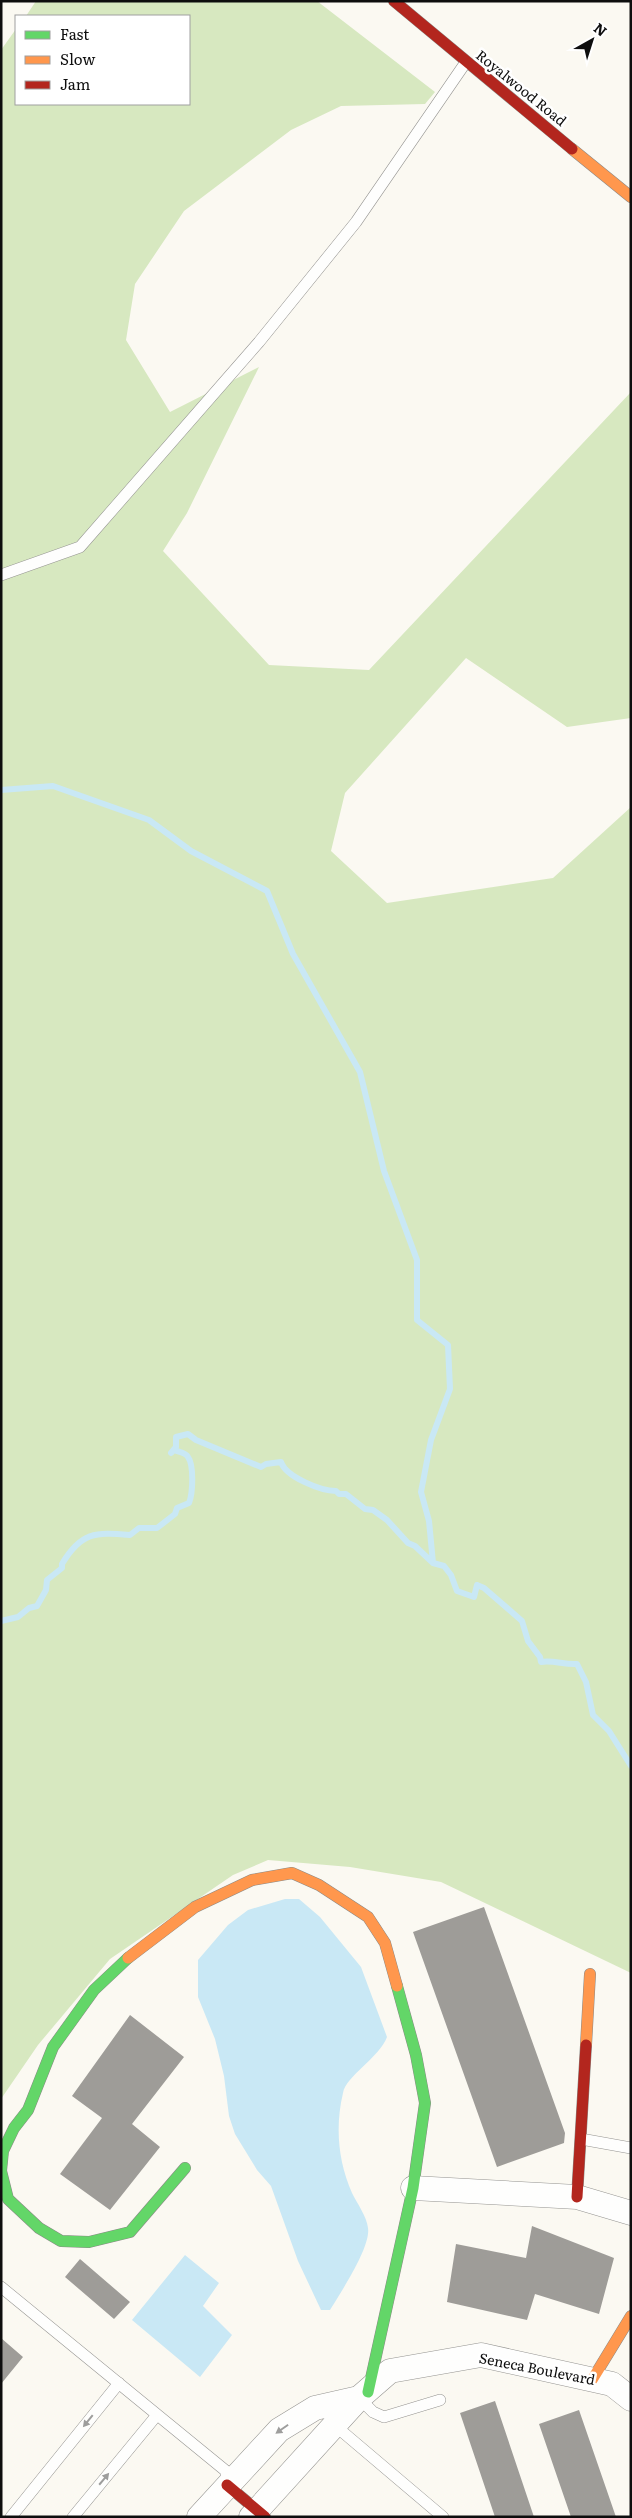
<svg xmlns="http://www.w3.org/2000/svg" width="632" height="2518" viewBox="0 0 632 2518" font-family="Literata,serif">
	<rect width="100%" height="100%" fill="#fbf9f2"/>
	<path fill="#d7e8c0" d="M36,1H317L435,92L425,104L341,106L291,130L184,211L135,284L126,340L170,412L259,367L187,513L163,551L269,665L369,670L631,392V718L567,727L466,658L345,793L331,851L387,903L553,878L631,807V1973L441,1882L350,1867L268,1860L233,1875L110,1959L38,2045L1,2099V50L16,29V104H189V16H26Z"/>
	<path fill="#c9e8f5" d="M285,1899H299L320,1917L361,1967L387,2037C379,2058 346,2076 343,2093C335,2127 338,2161 352,2193C357,2203 367,2217 368,2228C371,2247 341,2292 330,2310H321L298,2261L271,2186L257,2170L235,2134L229,2116L224,2076L215,2039L198,1997V1960L228,1925L248,1910Z
		M185,2255L219,2283L203,2306L232,2335L200,2377L132,2320Z"/>
	<g fill="none" stroke-linecap="round" stroke-linejoin="round">
		<path stroke="#c9e8f5" stroke-width="6" d="M1,790L53,786L149,820L191,851L267,891L293,954L360,1072L384,1171L417,1260V1320L448,1345L450,1389L431,1440L421,1492L429,1521L433,1563
			M1,1621L18,1617L29,1608L37,1606L46,1590L47,1580L62,1568V1564C81,1532 95,1532 130,1535L139,1528H157L175,1514L177,1508L189,1503C193,1493 194,1465 188,1457C186,1453 179,1452 174,1450L171,1453L176,1447V1437L188,1434L196,1440L261,1467L266,1464L281,1462C286,1477 321,1491 336,1491L339,1494H346L365,1509L373,1510L387,1520L408,1543L415,1546L433,1563L444,1566L451,1575L457,1591L474,1597L477,1585L484,1588L522,1621L528,1641L540,1657L541,1662C554,1660 564,1665 577,1664L586,1682L593,1715L609,1731L631,1766"/>
	</g>
	<path fill="#9e9c98" d="M484,1907L565,2133L564,2143L497,2167L413,1932Z
		M130,2015L184,2057L132,2124L160,2147L110,2210L60,2174L102,2118L72,2096Z
		M532,2226L614,2258L599,2314L535,2294L527,2320L447,2302L456,2244L526,2258Z
		M80,2259L130,2302L114,2319L65,2277Z
		M1,2338L23,2357L1,2384Z
		M495,2401L534,2517H495L460,2413Z
		M579,2410L616,2517H571L539,2424Z"/>
	<g fill="none" stroke-linecap="round" stroke-linejoin="round">
		<defs>
			<path id="lane" d="M1,575L80,547L259,342L356,222L466,62
				M581,2139L631,2148
				M1,2287L226,2471L227,2485
				M359,2398L373,2412L384,2417L440,2400
				M332,2423L443,2517
				M11,2517L119,2383
				M73,2517L157,2415"/>
			<path id="street" d="M413,2188L577,2197L631,2213
				M199,2517L279,2430L315,2408L359,2398
				M251,2517L359,2398L390,2371L481,2355L612,2384L631,2399"/>
			<path id="fast" d="M128,1958L94,1990L53,2047L28,2110L14,2128L3,2151L1,2171L8,2199L39,2228L61,2241L89,2242L130,2232L185,2168
				M368,2392L413,2188L425,2103L416,2055L397,1986"/>
			<path id="slow" d="M572,149L631,197
				M128,1958L195,1907L252,1880L292,1873L319,1885L368,1917L385,1943L397,1986
				M586,2045L590,1974
				M592,2380L631,2316"/>
			<path id="jam" d="M394,1L572,149
				M577,2197L586,2045
				M227,2485L265,2517"/>
		</defs>
		<use href="#lane" stroke="#959491" stroke-width="12"/>
		<use href="#street" stroke="#959491" stroke-width="25"/>
		<use href="#fast" stroke="#8b8a87" stroke-width="12"/>
		<use href="#slow" stroke="#8b8a87" stroke-width="12"/>
		<use href="#jam" stroke="#8b8a87" stroke-width="12"/>
		<use href="#lane" stroke="#fefefd" stroke-width="11"/>
		<use href="#street" stroke="#fefefd" stroke-width="24"/>
		<use href="#fast" stroke="#63d668" stroke-width="11"/>
		<use href="#slow" stroke="#ff974d" stroke-width="11"/>
		<use href="#jam" stroke="#b3261e" stroke-width="11"/>
	</g>
	<defs><path id="oneway-solid" d="M-6-.8H1V-3.2L6.5 0L1 3.2V.8H-6Z" transform="scale(1.25)"/></defs>
	<g fill="#9e9e9d">
		<use href="#oneway-solid" transform="translate(88 2421) rotate(129)"/>
		<use href="#oneway-solid" transform="translate(282 2429) rotate(145)"/>
		<use href="#oneway-solid" transform="translate(104 2479) rotate(-50)"/>
	</g>
	<g text-anchor="middle" stroke-width="5" stroke-linejoin="round" paint-order="stroke">
		<g font-size="14" fill="#0e0e0e" stroke="#fff">
			<text transform="translate(521 88) rotate(39)" y="5">Royalwood Road</text>
			<text transform="translate(537 2369) rotate(11)" y="5">Seneca Boulevard</text>
		</g>
	</g>
	<rect width="632" height="2518" fill="none" stroke="#0e0e0e" stroke-width="5"/>
	<rect x="15" y="15" width="175" height="90" fill="#ffffff" stroke="#9f9f9f"/>
	<rect x="25" y="31" width="25" height="8" fill="#63d668" stroke="#9f9f9f"/>
	<text x="60" y="40" font-size="15" fill="#0e0e0e">Fast</text>
	<rect x="25" y="56" width="25" height="8" fill="#ff974d" stroke="#9f9f9f"/>
	<text x="60" y="65" font-size="15" fill="#0e0e0e">Slow</text>
	<rect x="25" y="81" width="25" height="8" fill="#b3261e" stroke="#9f9f9f"/>
	<text x="60" y="90" font-size="15" fill="#0e0e0e">Jam</text>
	<g transform="translate(592 40) rotate(39)" stroke="#ffffff" stroke-width="4" paint-order="stroke">
	<path d="M0-4L9 19L0 12L-9 19Z" fill="#0e0e0e"/>
	<text y="-8" font-size="14" font-weight="bold" text-anchor="middle" fill="#0e0e0e">N</text>
	</g>
</svg>
